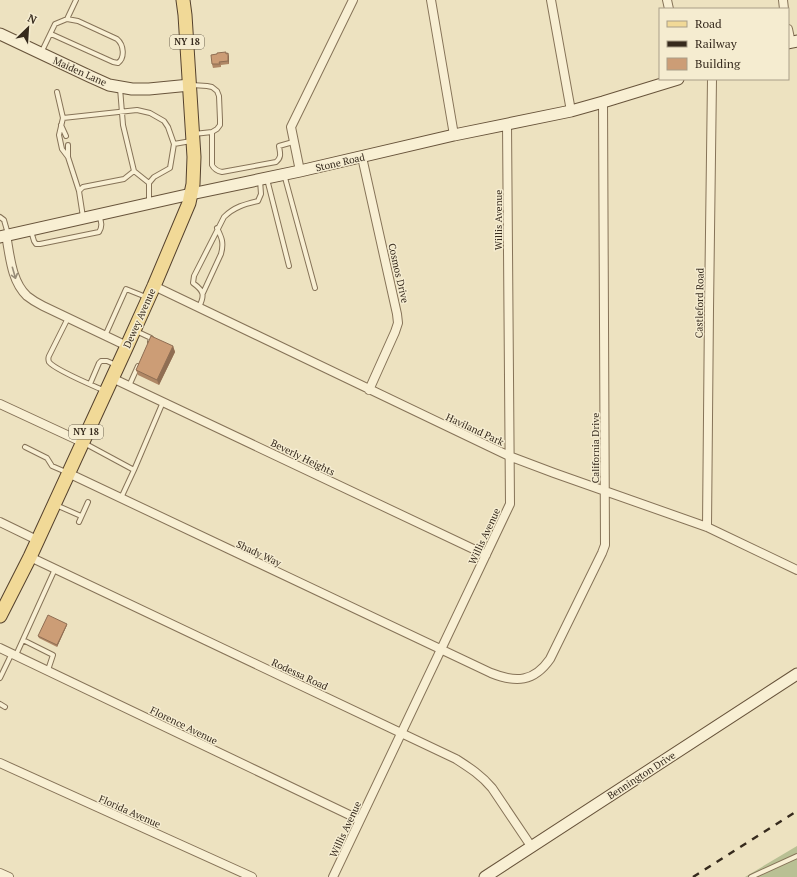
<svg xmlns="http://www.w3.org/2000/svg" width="797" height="877" viewBox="0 0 797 877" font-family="'PT Serif',serif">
	<rect width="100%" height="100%" fill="#ede2c0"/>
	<path fill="#b9c094" d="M797,846V877H745Z"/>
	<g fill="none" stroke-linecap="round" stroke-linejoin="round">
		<defs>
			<path id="lane" d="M51,34L113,62L118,63C125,58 124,45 117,39L78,21L67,19
				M41,53L55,24L67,19L76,0
				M192,85L207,86L212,87L217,91L219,96L220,120V125L217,129L212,132L194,134
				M120,88L123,125L134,171L149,183
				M57,92L63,118
				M61,125L66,136
				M212,132V165C214,169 217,171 222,172L276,162C282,157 280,153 279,146L293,142
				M68,157V145
				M284,174L315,288
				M267,179L289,266
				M79,191L68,157L62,149L59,135L63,118L137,110L150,113L164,121L168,127L174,144
				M149,202V183L154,177L170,168L174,144L191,141
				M0,217L4,220L8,234
				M83,217L79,191L83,187L124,179L134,171
				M31,231L34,241L36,244H40L99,232C103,226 101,221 99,215
				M203,293L221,254C224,243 222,238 217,228
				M199,307C205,295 204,291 193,283L194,276L224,217C234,207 245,204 258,201L261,194L260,180
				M68,318L49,356C48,358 48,359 49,362C55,370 94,386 105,391
				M136,331L151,338L150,342
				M105,336L126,289L146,297
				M90,384L99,363L101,361H107L116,365
				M129,386L138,366
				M84,443L134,470L121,498
				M25,447L47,458L52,466L66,472
				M134,470L163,402
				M56,505L81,516
				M79,522L88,502
				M23,640L53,655L48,670
				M16,655L55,569
				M0,678L12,653
				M0,704L5,707
				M751,877L797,856"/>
			<path id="street" d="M431,0L454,135
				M551,0L571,111
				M667,0L669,9
				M783,0L784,9
				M788,29L791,43
				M362,157L397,314L398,323L395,332L369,390
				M300,171L291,127L353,0
				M6,235C10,255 11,281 27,296C32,300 37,303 43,306L127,346
				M154,286L509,456L554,473L707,527L797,570
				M112,378L486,555
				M0,404L82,442
				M68,473L491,673C516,683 534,682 550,659L602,553L605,545L603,102
				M0,522L37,540
				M707,527L709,309L712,79
				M30,557L456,759C470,768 481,775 492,788L531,846
				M0,648L360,820
				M0,763L252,877
				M0,873L9,877
				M333,877L510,504L507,124"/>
			<path id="secondary" d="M0,34L89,76L109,85L132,89H149L190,85
				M788,43L797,41
				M0,237L191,194L300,171L454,135L571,111L603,102L678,79
				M485,877L797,674"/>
			<path id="primary" d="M0,616L30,557L127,346L154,286L189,203L193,184L194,157L185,15L183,0"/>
		</defs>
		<use href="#lane" stroke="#867358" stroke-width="6"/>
		<use href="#street" stroke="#867358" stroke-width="10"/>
		<use href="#secondary" stroke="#68543b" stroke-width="13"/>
		<use href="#primary" stroke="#54412d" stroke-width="15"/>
		<use href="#lane" stroke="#f8efd3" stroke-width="4"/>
		<use href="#street" stroke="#f8efd3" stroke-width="8"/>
		<use href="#secondary" stroke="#f8efd3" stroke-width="11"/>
		<use href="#primary" stroke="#f1d997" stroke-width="13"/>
		<path stroke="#362a1d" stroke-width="2.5" stroke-dasharray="7 7" stroke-linecap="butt" d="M693,877L797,811"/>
	</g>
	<path fill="#af8765" d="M228,53L229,57V64L221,65V67L213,68L212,64L226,54Z
		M173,346L175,352L159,385L138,375L136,370Z
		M67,625L57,647L39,638L38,636Z"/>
	<path fill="#8f6e53" d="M228,53L229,57V64L228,61Z
		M173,346L175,352L159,385L157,380Z
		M67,624V625L57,647V645Z"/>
	<path fill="#cc9d76" stroke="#8f6e53" d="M226,52V54L228,53V61L219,62L220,64H212L211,55L217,54V53Z
		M151,336L173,346L157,380L136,370Z
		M48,615L67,624L57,645L38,636Z"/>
	<defs><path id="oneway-shaft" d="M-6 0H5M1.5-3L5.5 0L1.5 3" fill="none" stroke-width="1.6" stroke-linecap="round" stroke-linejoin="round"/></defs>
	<use stroke="#978c78" href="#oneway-shaft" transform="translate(14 273) rotate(74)"/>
	<g text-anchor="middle" stroke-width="3" stroke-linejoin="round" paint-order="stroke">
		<g fill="#f5ecd0" stroke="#6f6453" stroke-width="1">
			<rect x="170" y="35" width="34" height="14" rx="3"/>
			<rect x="69" y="425" width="34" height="14" rx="3"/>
		</g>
		<g font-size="9" font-weight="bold" fill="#362a1d">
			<text x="187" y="45">NY 18</text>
			<text x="86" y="435">NY 18</text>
		</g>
		<g font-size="10" fill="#362a1d" stroke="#f5ecd0">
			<text transform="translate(80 71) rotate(24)" y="4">Maiden Lane</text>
			<text transform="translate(340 162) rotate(-13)" y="4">Stone Road</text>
			<text transform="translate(498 220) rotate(-90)" y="4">Willis Avenue</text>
			<text transform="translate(399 273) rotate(77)" y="4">Cosmos Drive</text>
			<text transform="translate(699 303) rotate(-89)" y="4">Castleford Road</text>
			<text transform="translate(139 318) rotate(-66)" y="4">Dewey Avenue</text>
			<text transform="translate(475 429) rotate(25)" y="4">Haviland Park</text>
			<text transform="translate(595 448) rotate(-90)" y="4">California Drive</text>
			<text transform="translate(303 457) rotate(26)" y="4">Beverly Heights</text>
			<text transform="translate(484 536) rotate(-65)" y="4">Willis Avenue</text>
			<text transform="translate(259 553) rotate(25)" y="4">Shady Way</text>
			<text transform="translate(300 674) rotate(25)" y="4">Rodessa Road</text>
			<text transform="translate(184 725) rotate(26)" y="4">Florence Avenue</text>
			<text transform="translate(641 775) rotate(-33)" y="4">Bennington Drive</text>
			<text transform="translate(130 811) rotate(24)" y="4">Florida Avenue</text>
			<text transform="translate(345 829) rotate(-65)" y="4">Willis Avenue</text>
		</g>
	</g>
	<rect x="659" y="8" width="130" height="72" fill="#f5ecd0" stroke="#a99e88"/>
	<rect x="667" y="21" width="20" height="6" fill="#f1d997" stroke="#a99e88"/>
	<text x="695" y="28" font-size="12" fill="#362a1d">Road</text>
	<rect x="667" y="41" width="20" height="6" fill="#362a1d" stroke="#a99e88"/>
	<text x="695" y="48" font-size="12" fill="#362a1d">Railway</text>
	<rect x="667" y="58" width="20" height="12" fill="#cc9d76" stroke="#a99e88"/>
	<text x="695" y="68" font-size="12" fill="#362a1d">Building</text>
	<g transform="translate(28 28) rotate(25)" stroke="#f5ecd0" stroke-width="3" paint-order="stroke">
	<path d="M0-3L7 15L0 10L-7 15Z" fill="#362a1d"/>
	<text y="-6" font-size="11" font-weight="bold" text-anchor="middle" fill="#362a1d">N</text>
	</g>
</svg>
